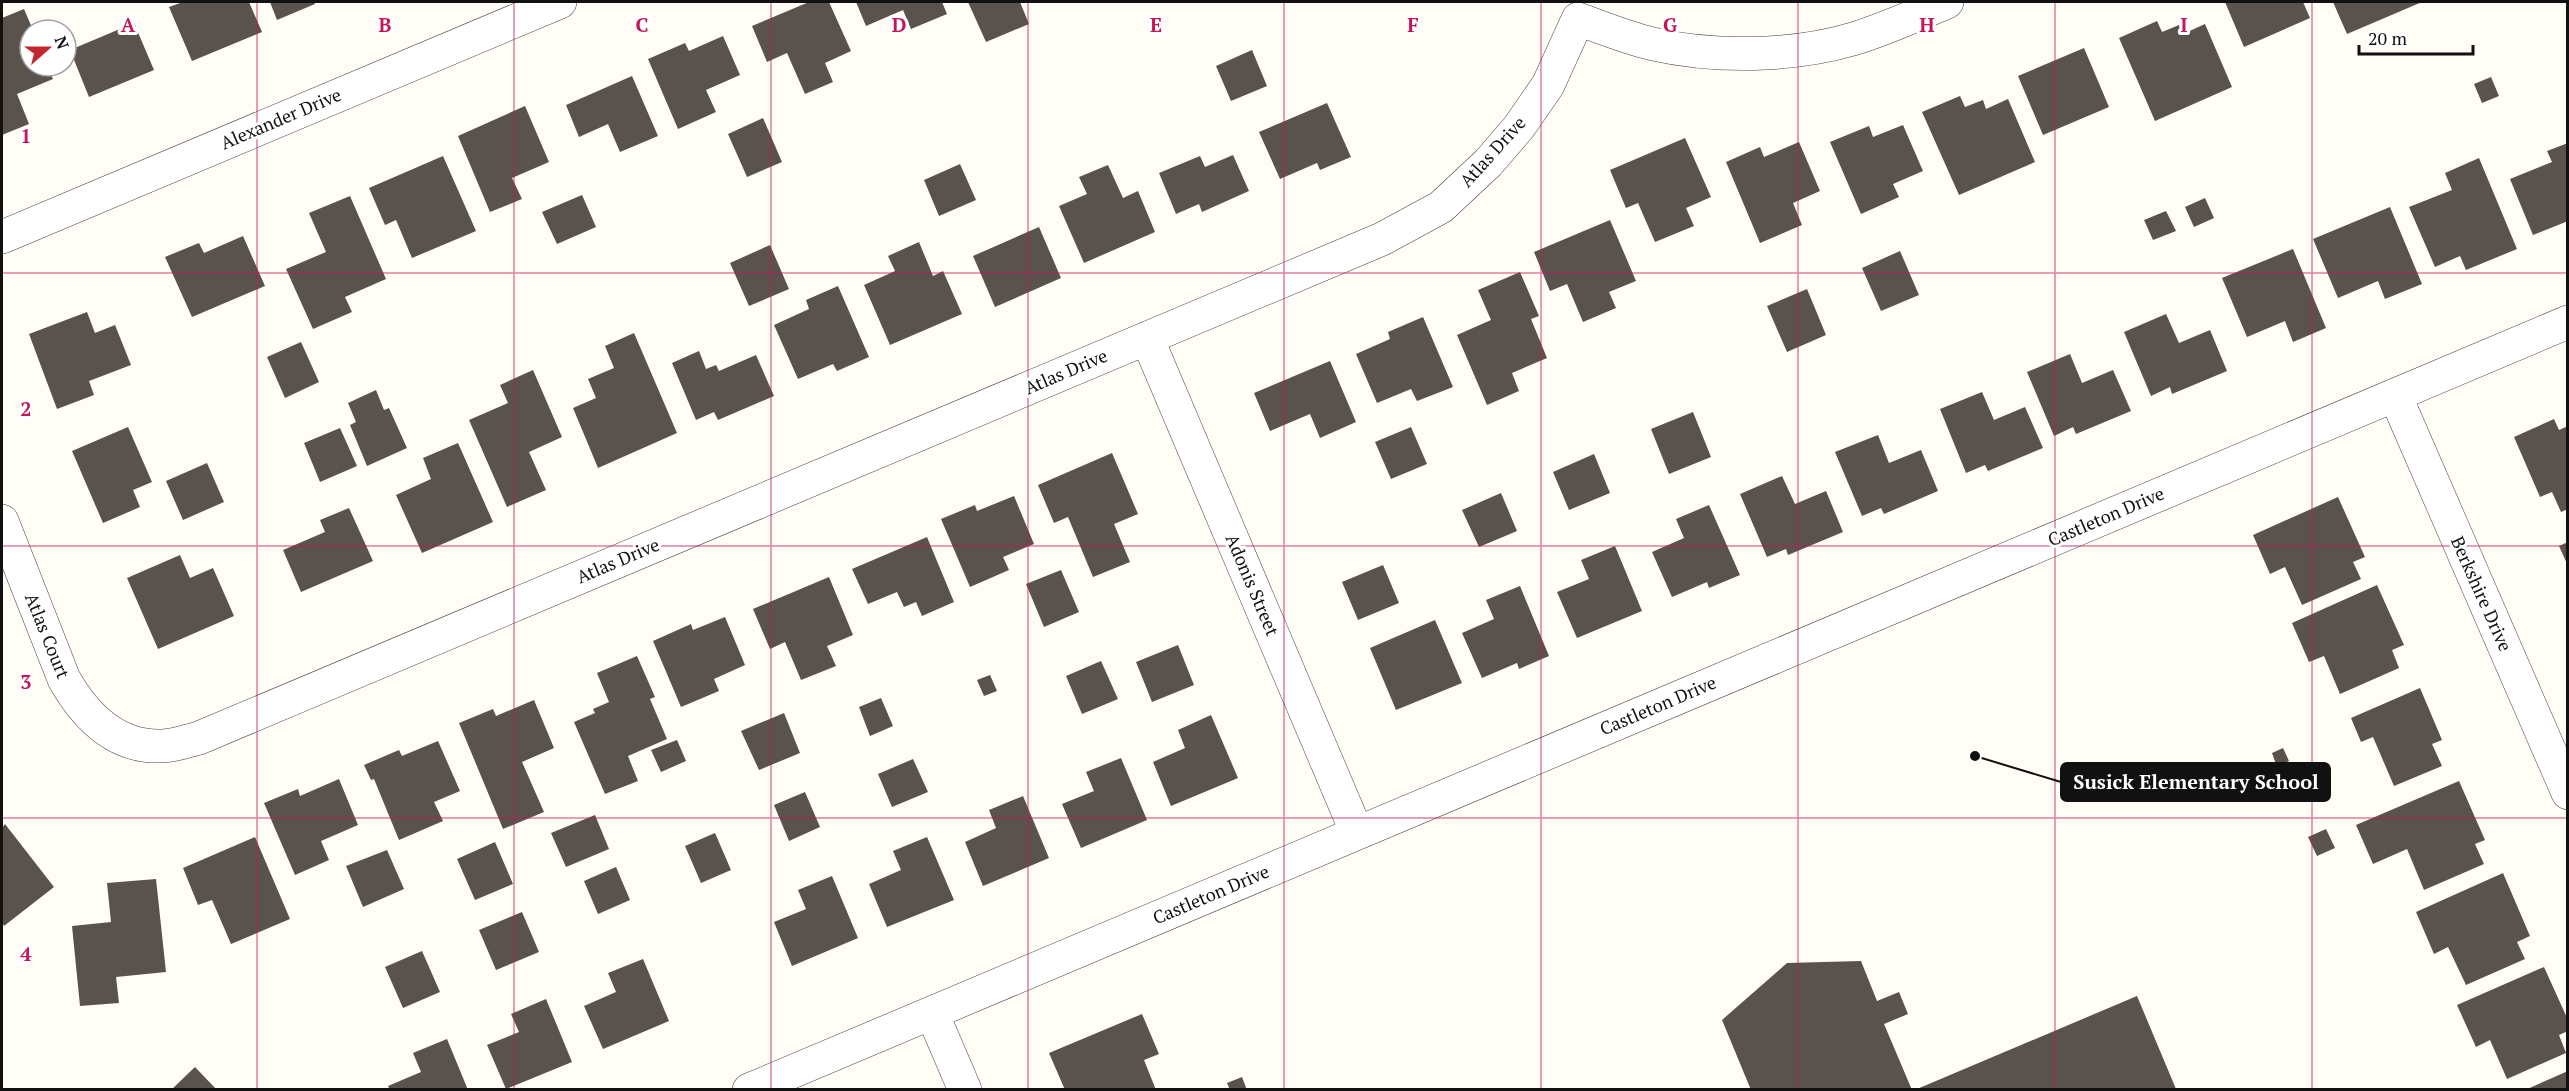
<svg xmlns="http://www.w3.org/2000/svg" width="2569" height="1091" viewBox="0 0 2569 1091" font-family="'PT Serif',serif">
	<rect width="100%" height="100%" fill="#fffdf5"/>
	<path fill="#5a524d" d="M183,2H249L262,32L192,61L169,7Z
		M270,2H314L315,4L277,20Z
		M809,2H829L851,51L825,63L833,82L805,94L787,53L767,62L752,26Z
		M856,2H942L947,14L911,29L903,10L866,26Z
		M968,2H1020L1029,24L986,42Z
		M2225,2H2303L2310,18L2244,47Z
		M2333,2H2422L2347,34Z
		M24,9L33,30H30V66H47L53,79L17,94L29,124L2,135V18Z
		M2157,21L2162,32L2179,25L2183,34L2205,24L2232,87L2155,121L2119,38Z
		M134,23L154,70L89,97L70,50Z
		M723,36L740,75L706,90L716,112L678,129L648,59L685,43L689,51Z
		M2084,48L2109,107L2043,135L2018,76Z
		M1252,50L1267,86L1231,101L1216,66Z
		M632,76L658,136L620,152L608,124L579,137L566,105Z
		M2491,77L2499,96L2482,103L2474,84Z
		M1960,96L1965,107L1983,100L1986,109L2008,99L2035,162L1959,195L1922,112Z
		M1327,103L1351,157L1320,170L1317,163L1280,179L1259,132Z
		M525,106L549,162L512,178L522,199L490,212L458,136Z
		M763,118L782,162L747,177L728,134Z
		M1903,125L1923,171L1893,184L1899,197L1861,214L1830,142L1869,126L1873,137Z
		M1685,138L1711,197L1686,208L1694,226L1655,242L1638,203L1626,208L1610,170Z
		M1799,142L1820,191L1793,203L1802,225L1760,243L1726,162L1760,147L1764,157Z
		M2568,143V221L2533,235L2510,179L2552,162L2547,151Z
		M1233,155L1249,191L1202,212L1199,204L1176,214L1159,173L1200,156L1205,167Z
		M443,156L476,231L412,258L396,220L385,225L369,188Z
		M2479,158L2517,249L2466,270L2460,256L2435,267L2409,207L2452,190L2445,173Z
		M960,164L976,200L939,216L924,180Z
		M1108,165L1123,198L1138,191L1155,232L1084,263L1059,206L1087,194L1079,177Z
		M582,195L596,227L557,244L542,212Z
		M350,196L386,279L345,297L352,312L313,329L286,269L326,252L309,213Z
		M2205,198L2214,218L2194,227L2185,207Z
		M2390,207L2422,284L2385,299L2378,281L2338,298L2313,239Z
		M2166,211L2176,231L2153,240L2144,220Z
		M1610,220L1636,281L1609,292L1616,308L1583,322L1567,284L1550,291L1534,252Z
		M1039,227L1061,278L995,307L973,256Z
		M243,236L265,286L192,317L165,257L199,243L204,253Z
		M919,242L933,276L943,271L962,314L890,345L864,285L895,271L888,256Z
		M770,245L789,289L749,306L730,263Z
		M2293,249L2326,328L2293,342L2285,321L2247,337L2222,278Z
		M1900,251L1919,295L1881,311L1862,268Z
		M1520,272L1539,316L1531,319L1547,358L1512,373L1519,391L1487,405L1457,335L1491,320L1478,290Z
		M838,286L869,357L837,371L833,364L798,379L774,325L809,309L806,300Z
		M1807,289L1826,335L1787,352L1767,306Z
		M87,312L95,333L115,325L131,365L89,381L94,395L57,409L29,334Z
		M2166,314L2179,343L2210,330L2227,371L2172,394L2170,387L2151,396L2124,332Z
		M1423,317L1453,387L1417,401L1411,389L1377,403L1356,354L1390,339L1388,332Z
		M634,333L677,433L598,468L573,408L596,398L588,379L614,368L605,346Z
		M301,342L319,382L285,398L267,357Z
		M699,351L706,369L716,365L719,371L756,355L774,396L718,420L714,412L696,420L672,363Z
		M2070,354L2082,383L2113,370L2131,411L2076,434L2073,427L2054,436L2027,372Z
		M1330,361L1356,422L1320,438L1310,414L1270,431L1254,393Z
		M533,370L562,437L529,452L546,490L507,507L469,420L508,403L500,385Z
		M376,390L384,410L389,408L407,448L367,466L350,425L356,422L348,403Z
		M1982,392L1994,420L2025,407L2043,448L1988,471L1985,465L1966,473L1940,409Z
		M1693,412L1711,457L1669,474L1651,429Z
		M2554,419L2559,430L2568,426V509L2561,512L2552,492L2540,497L2514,437Z
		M128,427L152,482L133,490L140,507L103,523L72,451Z
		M1411,427L1427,464L1391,479L1375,442Z
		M340,428L357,466L320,482L304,443Z
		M1878,435L1889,463L1921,450L1938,491L1884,514L1881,508L1862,516L1835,452Z
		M458,443L493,522L422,553L396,495L431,479L423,458Z
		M1112,453L1138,514L1114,524L1130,562L1093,577L1068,517L1054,523L1038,485Z
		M1594,454L1610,493L1569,510L1553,472Z
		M207,463L224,502L183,520L166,481Z
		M1782,476L1795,504L1826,491L1843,532L1788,555L1786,549L1767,557L1740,494Z
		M1501,493L1517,531L1479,547L1462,510Z
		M1014,496L1034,544L1003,557L1009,570L970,587L941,519L975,505L977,511Z
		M2338,497L2365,557L2353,562L2361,579L2302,605L2285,567L2270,574L2253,535Z
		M1709,505L1740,575L1709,588L1707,582L1672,597L1652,552L1684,538L1676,519Z
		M349,508L373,561L301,592L283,550L325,532L320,520Z
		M927,537L954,602L922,616L916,602L904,607L897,592L868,604L852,569Z
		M2568,542V566L2559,546Z
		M1615,546L1642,611L1577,638L1557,592L1589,579L1581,560Z
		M180,555L190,578L213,568L234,616L158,649L127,578Z
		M1383,565L1399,603L1358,620L1342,582Z
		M1061,570L1079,612L1044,627L1026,584Z
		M829,577L853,635L827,646L836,666L801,680L785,642L770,649L753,609Z
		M2377,585L2404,645L2392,650L2399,668L2340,694L2324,656L2309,662L2292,623Z
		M1520,586L1549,656L1519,669L1517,663L1482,678L1462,633L1494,619L1486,600Z
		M725,617L745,665L714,679L719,691L681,707L653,641L691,624L693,630Z
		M1435,620L1462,683L1396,710L1370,648Z
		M1178,645L1194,685L1152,702L1136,662Z
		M637,656L655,697L650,699L667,739L628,756L638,781L605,794L574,722L595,713L593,709L609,702L597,673Z
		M1101,661L1118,699L1082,714L1066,676Z
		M990,675L997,691L984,696L977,680Z
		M2420,688L2442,740L2432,744L2442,766L2394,786L2373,737L2361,742L2351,718Z
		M881,698L893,726L870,736L859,707Z
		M534,700L554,748L522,762L544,812L503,829L459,723L493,709L496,716Z
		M784,713L800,753L759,770L741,731Z
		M1211,715L1238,778L1171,806L1153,762L1185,748L1178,730Z
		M677,740L686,761L661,772L651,750Z
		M438,741L460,791L434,802L443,821L399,840L374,779L371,780L364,765L399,750L402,756Z
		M2283,748L2289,761L2277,767L2272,753Z
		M1121,758L1147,820L1081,848L1062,804L1094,791L1086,772Z
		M913,759L928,792L892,807L878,774Z
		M339,779L358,825L321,841L329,860L295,875L264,803L298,789L300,796Z
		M2459,781L2485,840L2475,844L2484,864L2424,890L2407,849L2373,864L2356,825Z
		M805,792L820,827L789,841L774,805Z
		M1023,796L1049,858L983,886L965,842L996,828L989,810Z
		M595,815L609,849L566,867L551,833Z
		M5,824L54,887L4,926L2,922V828Z
		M2326,829L2335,848L2317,856L2308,837Z
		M715,833L731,870L701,883L685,846Z
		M255,837L290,919L231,944L212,900L198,905L183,868Z
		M927,837L954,900L887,927L869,884L901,870L893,851Z
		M495,842L513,884L475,900L457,859Z
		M387,850L404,889L363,907L346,866Z
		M616,867L630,900L598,914L584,881Z
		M2503,873L2530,936L2517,942L2525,959L2466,985L2448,947L2434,954L2416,912Z
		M832,876L858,938L792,966L774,922L806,909L798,890Z
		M156,879L166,972L116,977L119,1003L80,1006L72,926L111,922L107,883Z
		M522,912L539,952L496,970L479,930Z
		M422,951L440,992L403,1008L385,967Z
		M643,959L669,1021L603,1049L584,1006L616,992L608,973Z
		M1861,961L1877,1001L1899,992L1908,1014L1884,1024L1912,1090H1751L1722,1020L1787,963Z
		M2544,967L2568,1020V1031L2559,1035L2566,1053L2507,1079L2490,1040L2476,1047L2457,1005Z
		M2137,996L2176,1089H1917Z
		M546,999L572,1062L506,1089L487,1045L519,1032L511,1014Z
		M1142,1014L1159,1054L1144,1060L1156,1090H1065L1049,1053Z
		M447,1039L468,1090H390L388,1086L421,1072L413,1053Z
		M195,1067L217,1090H171Z
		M2568,1071V1090H2525Z
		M1242,1077L1247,1090H1230L1227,1083Z"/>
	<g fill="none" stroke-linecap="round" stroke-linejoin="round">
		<defs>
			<path id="street" d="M2,237L560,2
				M1147,338L1357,833
				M2395,395L2568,793
				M2,521L64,679C85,716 116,748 162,746C174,746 187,741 199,738L1382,239L1441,207L1488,163L1519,127L1548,85L1578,19C1603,28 1627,38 1653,44C1715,58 1791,57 1853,39C1886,29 1916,15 1947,2
				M932,1013L965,1090
				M749,1090L2568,322"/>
		</defs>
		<use href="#street" stroke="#444" stroke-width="34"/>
		<use href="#street" stroke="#fff" stroke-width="33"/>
	</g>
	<path fill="none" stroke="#c2185b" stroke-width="1.5" stroke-opacity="0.55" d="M257,2V1090M514,2V1090M771,2V1090M1028,2V1090M1284,2V1090M1541,2V1090M1798,2V1090M2055,2V1090M2312,2V1090M2,273H2568M2,546H2568M2,818H2568"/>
	<g text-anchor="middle" stroke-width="6" stroke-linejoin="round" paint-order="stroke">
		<g font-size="18" fill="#111" stroke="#fff">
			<text transform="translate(281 119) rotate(-23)" y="6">Alexander Drive</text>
			<text transform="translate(1493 152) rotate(-48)" y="6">Atlas Drive</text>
			<text transform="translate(1066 372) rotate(-23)" y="6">Atlas Drive</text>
			<text transform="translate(2106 517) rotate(-23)" y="6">Castleton Drive</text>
			<text transform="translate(618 561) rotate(-23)" y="6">Atlas Drive</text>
			<text transform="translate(1252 585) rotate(67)" y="6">Adonis Street</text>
			<text transform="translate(2481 594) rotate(66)" y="6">Berkshire Drive</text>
			<text transform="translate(47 636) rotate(68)" y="6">Atlas Court</text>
			<text transform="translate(1658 706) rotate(-23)" y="6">Castleton Drive</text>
			<text transform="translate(1211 895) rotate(-23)" y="6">Castleton Drive</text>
		</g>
	</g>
	<g font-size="20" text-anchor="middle" font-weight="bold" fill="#c2185b" stroke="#fff" stroke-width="6" stroke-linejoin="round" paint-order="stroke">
		<text x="128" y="32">A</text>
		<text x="385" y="32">B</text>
		<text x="642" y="32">C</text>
		<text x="899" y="32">D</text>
		<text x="1156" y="32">E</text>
		<text x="1413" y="32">F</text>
		<text x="1670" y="32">G</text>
		<text x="1927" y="32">H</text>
		<text x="2184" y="32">I</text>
		<text x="26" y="143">1</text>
		<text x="26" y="416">2</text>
		<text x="26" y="689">3</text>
		<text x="26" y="961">4</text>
	</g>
	<path fill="none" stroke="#111" stroke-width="2" d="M1975 756L2061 782"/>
	<circle fill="#111" stroke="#fff" stroke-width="2" cx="1975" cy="756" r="6"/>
	<rect fill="#111" stroke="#111" stroke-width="2" x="2061" y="763" width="269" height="38" rx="6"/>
	<g font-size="20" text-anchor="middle" font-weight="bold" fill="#fff">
		<text x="2196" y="789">Susick Elementary School</text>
	</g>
	<rect width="2569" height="1091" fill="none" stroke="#111111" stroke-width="6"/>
	<g transform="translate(48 48) rotate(69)"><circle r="28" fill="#ffffff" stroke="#a0a0a0" stroke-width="1.5"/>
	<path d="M0-4.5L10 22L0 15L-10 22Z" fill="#c4262e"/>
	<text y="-9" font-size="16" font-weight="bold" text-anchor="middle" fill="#111111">N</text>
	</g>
	<path d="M2359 45v9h114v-9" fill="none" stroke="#111111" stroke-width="3"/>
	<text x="2368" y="45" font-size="18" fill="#111111" stroke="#ffffff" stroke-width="4.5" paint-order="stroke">20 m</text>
</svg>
